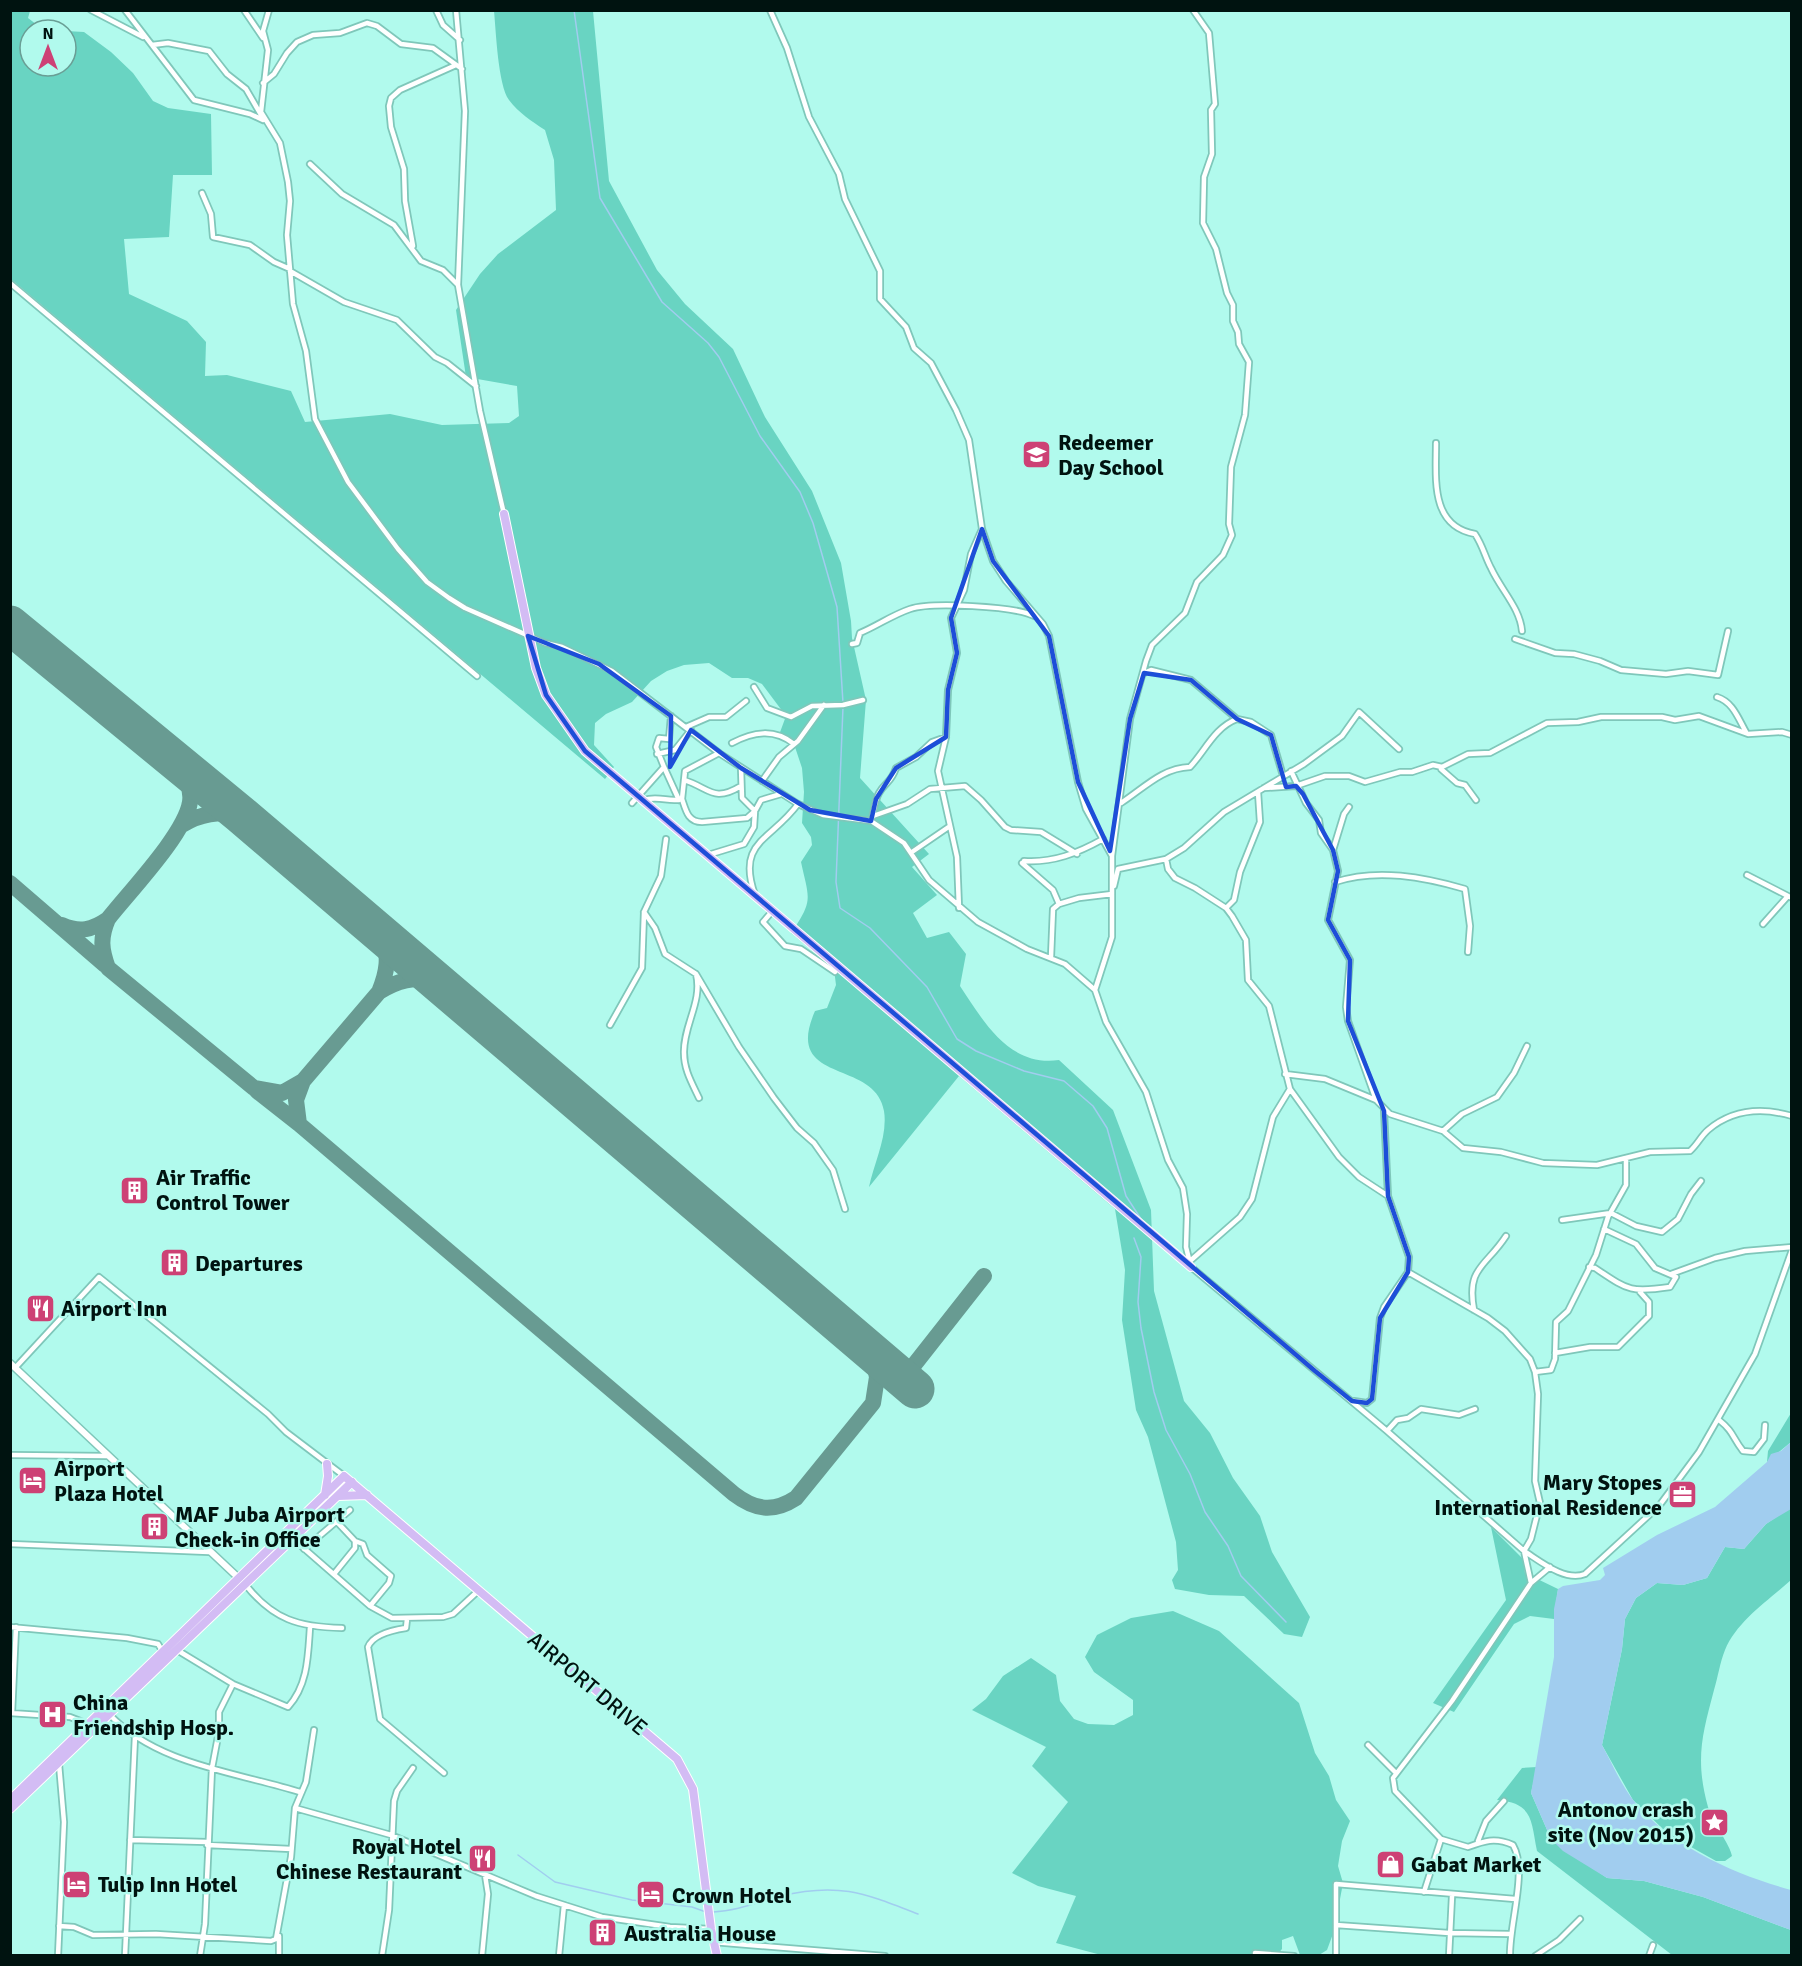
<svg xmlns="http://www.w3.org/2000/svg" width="1802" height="1966" viewBox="0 0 1802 1966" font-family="Signika,sans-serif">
	<rect width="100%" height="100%" fill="#b1faed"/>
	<path fill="#69d4c2" d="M10,11H30L28,18L41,28L58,30H30V66H66V31L84,32L111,52L133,73L153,101L168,108L211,114L212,175H173L169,237L124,239L129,294L187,321L206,342L205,376L227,375L291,391L305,422L390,414L442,425L509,423L519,416L517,386L466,377L456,310L480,274L498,254L556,210L554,160L545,130C531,121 519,113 509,100C498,85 496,31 494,11H593L609,181L657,270L685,304L733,349L765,417L812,491L841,563L851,621L852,638L866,700L860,778L929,854L912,867L937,895L913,913L927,938L949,932L966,954L960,986C984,1022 1009,1067 1059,1060L1113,1110L1151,1210L1154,1291L1184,1401L1210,1433L1233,1478L1260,1516L1272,1552L1310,1617L1302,1637L1284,1634L1244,1596L1209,1595L1175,1589L1172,1580L1178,1570L1176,1542L1148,1437L1136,1410L1122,1320L1125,1270L1115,1209L959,1076L869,1187C874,1163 888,1136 884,1111C875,1058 782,1086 815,1011L827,1008L836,985L834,969L791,933C814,900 809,899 801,862L812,845L811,837L802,823L804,792L802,768L795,747L788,744L779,735L786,716L762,684L748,678H732L709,663L684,665L667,671L651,681L632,702L606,714L595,723L594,745L614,767L605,779L11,279Z
		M1791,1413V1442L1767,1462L1768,1451Z
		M1788,1509H1791V1580C1769,1600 1737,1621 1725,1650C1720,1662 1718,1677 1714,1690C1702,1735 1695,1760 1708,1807C1713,1824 1730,1844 1732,1856L1725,1861H1716L1668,1834L1633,1800L1602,1745L1622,1649L1625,1619L1636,1598L1657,1583L1683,1585L1707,1578L1725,1547L1744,1549L1766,1524Z
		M1491,1527L1523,1559L1525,1573L1558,1589L1554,1619L1530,1616L1514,1624L1454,1712L1433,1703L1506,1600Z
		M1173,1611L1219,1631L1299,1703L1315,1753L1329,1776L1336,1800L1350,1821L1342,1841L1338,1866L1343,1883L1334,1931L1327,1950L1319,1955H1300L1293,1936L1282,1940V1949L1276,1956H1105L1056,1943L1076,1896L1038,1886L1012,1873L1068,1802L1032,1766L1046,1747L972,1710L986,1699L1003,1676L1031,1658L1056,1675L1060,1701L1074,1719L1088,1724L1114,1725L1133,1715V1700L1094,1672L1085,1657L1097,1635L1131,1618Z
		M1537,1767L1531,1793L1551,1839L1607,1878L1644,1881L1703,1897L1791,1930V1955H1672L1537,1851C1531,1820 1533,1803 1497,1800L1522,1768Z"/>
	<path fill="#a1cdef" d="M1791,1442V1509L1766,1524L1744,1549L1725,1547L1707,1578L1683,1585L1657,1583L1636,1598L1625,1619L1622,1649L1602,1745C1612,1763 1621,1785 1634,1801C1670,1846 1736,1875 1791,1890V1930L1703,1897L1644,1881L1607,1878L1563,1851L1551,1839L1531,1793L1554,1657V1609L1558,1589L1563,1586L1600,1580L1605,1575L1603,1568L1657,1535L1715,1507L1767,1462L1771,1454L1781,1451Z"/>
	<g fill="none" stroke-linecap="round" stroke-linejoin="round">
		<path stroke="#a1cdef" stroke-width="1.5" d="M574,10L600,198L662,302L708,343L719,357L760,436L800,492L813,523L837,607L843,703
			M843,707L836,882L840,908L870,928L927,987L957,1039L976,1051L1024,1071L1064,1081L1093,1106L1107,1128L1126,1196L1141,1219
			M1134,1238L1141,1257L1138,1302L1141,1328L1154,1392L1166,1430L1190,1474L1205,1512L1228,1546L1241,1576L1286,1622
			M518,1855L555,1882L632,1900L692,1907L706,1912
			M713,1912C737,1911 758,1902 780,1896C839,1882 864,1893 918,1914"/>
		<path stroke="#689b92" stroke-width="16" d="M180,767C186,777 192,789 190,802C185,834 130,891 108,919C100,938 101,949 108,968L254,1088L282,1093L303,1081
			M182,825C201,813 218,812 240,814
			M10,883L105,965
			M62,925C80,933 92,930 108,919
			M382,937C390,956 387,973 379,992L303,1081L296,1100L299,1124L734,1494C755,1510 773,1513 796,1498L873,1403L877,1377L872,1353
			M379,992C398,980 413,977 436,980
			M257,1091L299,1124
			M903,1379L984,1276"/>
		<path stroke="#689b92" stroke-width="39" d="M10,625L240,814L915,1389"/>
		<defs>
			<path id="minor" d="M91,10L143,37
				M125,10L194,100L250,114L263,120
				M244,10L263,38
				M269,10L263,31L268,50L261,112L280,143L288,182L290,201L287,235L293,304L306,351L315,419L348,482L398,549L427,582L449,598L465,608L545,643L562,647L612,671L719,753L798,804L823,815L871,821L904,843L929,880L978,922L1027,949L1065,964L1095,990
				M436,10L443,25L460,40
				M456,10L465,111L458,285L480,411L504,514
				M770,10L787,48L809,117L839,174L845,199L880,271V299L906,327L914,348L931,363L956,410L969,440L982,529L993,561L1006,581L1043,624L1049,636L1078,782L1086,809L1112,856V937L1095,990L1106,1022L1146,1092L1168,1160L1183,1188L1187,1214L1186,1247L1191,1267L1387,1431L1524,1551L1531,1583
				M152,45L168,43L209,51L227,74L246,89L261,115
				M263,83L274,74L287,53L297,42L313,35L340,33L367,23L377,26L401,44L433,48L462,69
				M310,164L342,194L394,225L421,261L443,270L458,285
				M202,193L211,214L213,237L250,245L274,262L290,269
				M413,246L405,201L404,169L391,127L389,106L391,98L400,90L456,65
				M290,271L344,302L397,320L435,357L447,363L476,386
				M10,283L477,676
				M1436,443C1436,479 1430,526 1475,534C1483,546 1485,557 1491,568C1501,590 1520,608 1522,631
				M1515,639L1555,653L1574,654L1600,661L1621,670L1666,674L1688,671L1718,675L1728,631
				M852,644L857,643L860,633C877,626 892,615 910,609C931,602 1014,606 1034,616
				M1144,673L1151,670L1191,680L1237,719L1251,722L1271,735L1283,776
				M754,687L767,708L791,717L812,706L843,705L863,700
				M1717,697C1733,702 1738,718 1746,732
				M686,727L709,717H726L746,701
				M732,743C753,732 774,728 794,744
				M657,754L675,750L691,730
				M664,767L679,800
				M1441,769L1457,783L1465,785L1476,800
				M1291,771L1306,803L1319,820L1321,833L1333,850
				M684,780C710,788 713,803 741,786
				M762,781L779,757L798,741L824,705
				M1264,788L1296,786L1325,776H1349L1365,782L1400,772H1412L1433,765L1442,767L1468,754L1490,753L1547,723L1578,722L1601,717H1662L1675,720L1699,716L1748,734L1782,732L1792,735
				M682,799C686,811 688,822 702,822L747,818L755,811L761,800L781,794
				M644,800C659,795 670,803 682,799L685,771L719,753
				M632,803L664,767L656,747L659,738L669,739L671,716
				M1121,803C1144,788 1162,768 1190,767C1205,751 1215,727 1237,719
				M1349,807L1344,814L1333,850L1338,871L1328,920L1350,960L1346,1007L1348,1021L1376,1100
				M873,816L907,804L930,789L965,786L981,800L1005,827L1011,830L1041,832L1077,854
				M872,818C874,810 875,800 879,793C886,781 891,783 896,768L916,757L932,742L946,737
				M912,852L950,826
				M708,855L744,844L754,827L755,811L742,798L741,768
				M1112,856L1130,719L1146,661L1152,645L1185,613L1197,582L1223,555L1232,535L1229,524L1231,467L1245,415L1249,362L1239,344L1238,332L1233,321V305L1227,293L1216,249L1203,223L1204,177L1212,154L1211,110L1215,104L1209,33L1193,10
				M1166,859L1168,869L1175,878L1195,888L1226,908L1232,916L1246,940L1248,980L1269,1006L1290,1089L1339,1157L1359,1177L1388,1196L1409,1257L1408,1272L1488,1318L1505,1331L1530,1359L1535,1372L1538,1394L1535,1481L1540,1503L1531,1539L1524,1551C1540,1561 1565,1582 1585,1574L1659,1506L1699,1452L1755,1354L1792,1250
				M1024,861C1053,863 1078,853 1103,839
				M1022,863L1053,890L1059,904L1079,898L1112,894
				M1747,875L1788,896
				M1335,882C1377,868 1424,877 1465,889L1470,926L1468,952
				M1114,886L1118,869L1166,859L1184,848L1224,812L1304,764L1342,736L1359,712L1399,749
				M755,895C736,841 771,841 798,804
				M959,908L957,857L938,771L946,737L948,690L957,653L951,618L964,590L971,554L982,529
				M1226,908L1234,900L1240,872L1260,822L1258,792
				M644,912L655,928L665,954L696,974C703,1001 683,1026 684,1053C684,1070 692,1083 699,1098
				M769,915L763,922L785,946L801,949L835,972
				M1763,924L1788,896L1792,898
				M1051,957L1053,909L1059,904
				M696,974L739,1047L774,1098L797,1128L814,1143L833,1170L845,1209
				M610,1025L642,968L644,912L661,876L666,839
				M1285,1074L1325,1079L1376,1100L1390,1114L1443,1131L1463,1148L1501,1152L1543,1163L1597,1165L1650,1152L1690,1151C1697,1145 1701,1136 1708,1130C1733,1109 1761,1107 1792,1116
				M1384,1111L1388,1196
				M1443,1131L1462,1114L1497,1097L1514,1073L1527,1046
				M1562,1220L1611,1213L1636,1226L1662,1232L1678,1219L1691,1194L1701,1181
				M1190,1261L1240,1217L1252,1199L1273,1117L1290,1089
				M1589,1267L1595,1268C1628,1290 1630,1293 1670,1287L1676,1277L1655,1268L1636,1244L1604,1229
				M1671,1274L1715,1258L1745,1251L1792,1247
				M1474,1310C1466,1267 1486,1267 1506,1236
				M1555,1353L1590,1347H1618L1649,1316V1302L1640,1292
				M15,1368L99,1277L268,1414L286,1432L344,1476
				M1535,1372L1551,1370L1555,1359L1556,1322L1568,1311L1596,1255L1608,1217L1626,1185V1158
				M1354,1401L1367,1403L1372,1399L1380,1318L1384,1307L1408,1272
				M1719,1420C1734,1432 1732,1437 1743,1451L1754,1452L1764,1439L1765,1425
				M1387,1431L1397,1420L1408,1418L1421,1409L1459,1415L1475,1409
				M10,1455L107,1456
				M337,1522L355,1541L363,1544L367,1555L391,1576L389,1583L370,1606
				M292,1538L370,1606L392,1618L443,1617L453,1614L478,1591
				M10,1544L209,1552
				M304,1549L350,1510
				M334,1574L355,1548V1541
				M245,1584C273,1620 299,1627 342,1628
				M407,1619L406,1628C393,1630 373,1634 368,1647L380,1719L444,1773
				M10,1627L127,1638L158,1644L163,1652
				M177,1650L233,1684L288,1707C308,1685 308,1656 310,1627
				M10,1713L70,1717L88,1724
				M12,1713L16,1627
				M109,1714C157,1765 236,1772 300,1792
				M1368,1745L1395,1772
				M295,1808L391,1835L536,1896L602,1917L670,1927L711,1929
				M130,1840L207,1842
				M1478,1841L1486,1821L1504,1801
				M207,1845L291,1849
				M1424,1892L1441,1839
				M1336,1925L1449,1933L1510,1934
				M59,1926L74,1927L93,1935L156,1934L271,1941L276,1939L291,1857L295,1808L306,1782L314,1730
				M279,1936V1956
				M713,1942L885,1956
				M1255,1953L1294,1956
				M58,1956L64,1822L59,1764
				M125,1956L135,1736
				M200,1956L205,1924L212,1768L219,1731V1712L233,1684
				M382,1956L389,1910L394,1801L397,1791L413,1768
				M482,1956L488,1894L485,1875
				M559,1956L564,1905
				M1336,1956V1884L1515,1899
				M1449,1956L1452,1896
				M1510,1956C1509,1924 1528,1871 1513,1845C1495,1837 1484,1841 1468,1847L1441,1839L1395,1791L1393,1778L1452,1701L1531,1583L1550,1567
				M1535,1956L1559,1940L1580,1919
				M1649,1956L1653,1945"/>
			<path id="tertiary" d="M10,1363L245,1584"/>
			<path id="primary" d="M504,514L536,668L546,695L585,751L1191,1267
				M325,1495L328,1476L327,1464
				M338,1496L367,1495
				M10,1800L344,1476L677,1759L693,1789L711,1929L717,1956
				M10,1809L352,1482"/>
		</defs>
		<use href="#minor" stroke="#7fc7ba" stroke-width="8"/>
		<use href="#tertiary" stroke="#7fc7ba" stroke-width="9"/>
		<use href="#primary" stroke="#fff" stroke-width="10"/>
		<use href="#minor" stroke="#fff" stroke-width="4.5"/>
		<use href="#tertiary" stroke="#fff" stroke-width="6"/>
		<use href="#primary" stroke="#d3bcf4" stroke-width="8"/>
	</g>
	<path fill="none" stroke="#1d4ed8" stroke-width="4.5" stroke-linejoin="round" d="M982,529L993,561L1049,636L1078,782L1110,851L1130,719L1144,673L1191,680L1237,719L1271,735L1286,787L1296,786L1303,794L1333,850L1338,871L1328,920L1350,960L1348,1021L1384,1111L1388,1196L1409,1257L1408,1272L1380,1318L1372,1399L1367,1403L1352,1401L1315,1371L585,751L546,695L528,636L599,664L671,716L670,767L691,730L741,768L810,810L871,821L876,799L896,768L946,737L948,690L957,653L951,618Z"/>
	<defs>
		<symbol id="school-square" viewBox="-11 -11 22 22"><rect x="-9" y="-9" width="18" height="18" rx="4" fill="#cd4175" stroke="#b1faed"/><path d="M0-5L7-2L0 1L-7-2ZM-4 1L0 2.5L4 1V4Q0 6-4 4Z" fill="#fff"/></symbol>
		<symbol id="building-square" viewBox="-11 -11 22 22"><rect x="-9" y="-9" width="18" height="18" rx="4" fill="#cd4175" stroke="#b1faed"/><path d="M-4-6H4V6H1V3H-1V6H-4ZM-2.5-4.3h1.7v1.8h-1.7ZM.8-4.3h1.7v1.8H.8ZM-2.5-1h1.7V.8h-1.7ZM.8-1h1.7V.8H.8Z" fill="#fff"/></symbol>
		<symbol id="restaurant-square" viewBox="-11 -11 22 22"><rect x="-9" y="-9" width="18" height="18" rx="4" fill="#cd4175" stroke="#b1faed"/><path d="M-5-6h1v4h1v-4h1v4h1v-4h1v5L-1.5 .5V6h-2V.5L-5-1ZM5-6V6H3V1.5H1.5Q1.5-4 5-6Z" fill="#fff"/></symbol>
		<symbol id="hotel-square" viewBox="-11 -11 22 22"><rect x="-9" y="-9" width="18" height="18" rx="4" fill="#cd4175" stroke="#b1faed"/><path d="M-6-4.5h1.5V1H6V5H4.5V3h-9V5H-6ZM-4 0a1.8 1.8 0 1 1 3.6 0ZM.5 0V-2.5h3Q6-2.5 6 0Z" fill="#fff"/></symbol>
		<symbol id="office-square" viewBox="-11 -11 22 22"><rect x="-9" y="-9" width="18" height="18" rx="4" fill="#cd4175" stroke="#b1faed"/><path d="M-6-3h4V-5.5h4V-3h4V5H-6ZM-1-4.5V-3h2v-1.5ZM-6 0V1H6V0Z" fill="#fff"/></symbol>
		<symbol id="hospital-square" viewBox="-11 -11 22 22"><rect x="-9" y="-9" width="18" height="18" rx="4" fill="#cd4175" stroke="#b1faed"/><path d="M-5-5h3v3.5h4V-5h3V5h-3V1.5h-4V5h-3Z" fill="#fff"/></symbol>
		<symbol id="sight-square" viewBox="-11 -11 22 22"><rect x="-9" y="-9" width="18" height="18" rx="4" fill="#cd4175" stroke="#b1faed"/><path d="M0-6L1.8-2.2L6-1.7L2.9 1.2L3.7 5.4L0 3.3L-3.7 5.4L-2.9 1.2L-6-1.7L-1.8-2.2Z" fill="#fff"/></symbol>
		<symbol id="shop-square" viewBox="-11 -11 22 22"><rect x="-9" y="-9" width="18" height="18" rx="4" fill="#cd4175" stroke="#b1faed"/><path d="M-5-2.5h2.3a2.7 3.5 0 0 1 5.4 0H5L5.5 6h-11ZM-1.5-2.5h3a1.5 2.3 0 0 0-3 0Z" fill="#fff"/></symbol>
	</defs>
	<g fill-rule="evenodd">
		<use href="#school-square" x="1020" y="438" width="33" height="33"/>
		<use href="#building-square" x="118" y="1174" width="33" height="33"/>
		<use href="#building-square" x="158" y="1246" width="33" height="33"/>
		<use href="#restaurant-square" x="24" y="1292" width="33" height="33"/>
		<use href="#hotel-square" x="16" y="1464" width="33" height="33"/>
		<use href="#office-square" x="1666" y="1478" width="33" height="33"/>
		<use href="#building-square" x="138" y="1510" width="33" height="33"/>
		<use href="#hospital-square" x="36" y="1698" width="33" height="33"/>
		<use href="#sight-square" x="1698" y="1806" width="33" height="33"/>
		<use href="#restaurant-square" x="466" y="1842" width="33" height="33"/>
		<use href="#shop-square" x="1374" y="1848" width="33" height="33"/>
		<use href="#hotel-square" x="60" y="1868" width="33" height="33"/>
		<use href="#hotel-square" x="634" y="1878" width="33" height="33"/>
		<use href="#building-square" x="586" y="1916" width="33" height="33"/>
	</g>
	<g text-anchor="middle" stroke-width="5" stroke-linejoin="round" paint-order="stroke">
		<g font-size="22" font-weight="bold" fill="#001310" stroke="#b1faed" text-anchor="start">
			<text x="1058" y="450">Redeemer<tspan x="1058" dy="25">Day School</tspan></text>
			<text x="156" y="1185">Air Traffic<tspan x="156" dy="25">Control Tower</tspan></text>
			<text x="195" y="1271">Departures</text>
			<text x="61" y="1316">Airport Inn</text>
			<text x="54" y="1476">Airport<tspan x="54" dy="25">Plaza Hotel</tspan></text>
			<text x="1662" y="1490" text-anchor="end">Mary Stopes<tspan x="1662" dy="25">International Residence</tspan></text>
			<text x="175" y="1522">MAF Juba Airport<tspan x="175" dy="25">Check-in Office</tspan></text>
			<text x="73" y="1710">China<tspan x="73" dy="25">Friendship Hosp.</tspan></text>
			<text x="1694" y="1817" text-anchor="end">Antonov crash<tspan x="1694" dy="25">site (Nov 2015)</tspan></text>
			<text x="462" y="1854" text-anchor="end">Royal Hotel<tspan x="462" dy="25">Chinese Restaurant</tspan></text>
			<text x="1411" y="1872">Gabat Market</text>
			<text x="98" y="1892">Tulip Inn Hotel</text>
			<text x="672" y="1903">Crown Hotel</text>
			<text x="624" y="1941">Australia House</text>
		</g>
		<g font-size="22" fill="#001310" stroke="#b1faed">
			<text transform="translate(588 1683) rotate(40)" y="8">AIRPORT DRIVE</text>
		</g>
	</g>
	<rect width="1802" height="1966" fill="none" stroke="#001310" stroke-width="24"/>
	<g transform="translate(48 48)"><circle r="28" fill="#b1faed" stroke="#6a9e95" stroke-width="1.5"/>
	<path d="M0-4.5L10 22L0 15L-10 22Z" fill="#cd4175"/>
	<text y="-9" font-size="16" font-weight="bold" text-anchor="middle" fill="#001310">N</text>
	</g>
</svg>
